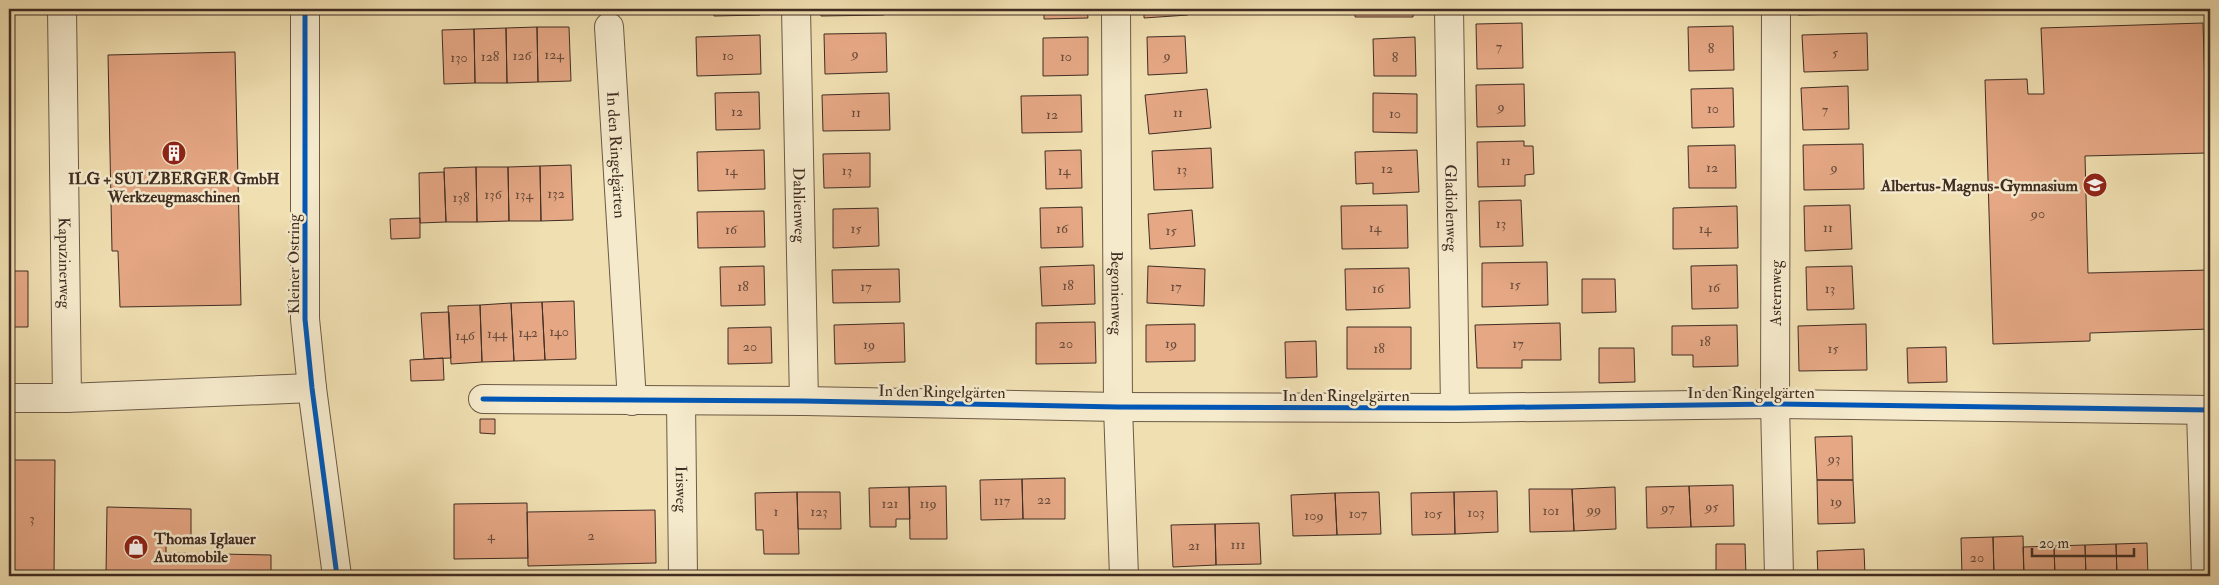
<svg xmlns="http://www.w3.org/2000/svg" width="2219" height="585" viewBox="0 0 2219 585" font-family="'IM FELL Double Pica',serif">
	<rect width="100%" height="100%" fill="#f0dfb1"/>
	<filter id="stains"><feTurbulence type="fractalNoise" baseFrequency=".004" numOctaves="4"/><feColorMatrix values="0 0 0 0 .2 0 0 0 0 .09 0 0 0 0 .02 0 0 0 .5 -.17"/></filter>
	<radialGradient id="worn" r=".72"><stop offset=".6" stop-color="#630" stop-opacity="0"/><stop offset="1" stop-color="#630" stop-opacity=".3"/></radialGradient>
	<path fill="#e5a784" stroke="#402d23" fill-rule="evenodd" d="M572,9H631L572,12Z
		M714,9H760V15L714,16Z
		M821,9H884V15L821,16Z
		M1044,9H1087L1088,18L1044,19Z
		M1144,9H1187L1188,15L1144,18Z
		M1355,9H1414L1413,17H1355Z
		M1798,9H1846V14L1798,15Z
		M1522,23L1523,68L1477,69L1476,24Z
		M2203,23L2206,124H2210V329L2090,333V341L1993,344L1985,80L2027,79L2028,94H2044L2041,28ZM2207,153L2210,270L2088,273L2085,156Z
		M1733,26L1734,70L1689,71L1688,27Z
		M537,27H569L571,81L538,82Z
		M537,27L538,82L507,83L506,28Z
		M506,28L507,83H475L474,29Z
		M474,29L475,83L444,84L442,30Z
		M886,33L887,72L825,74L824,34Z
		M1867,33L1868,70L1804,72L1802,35Z
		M760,35L761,74L697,76L696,37Z
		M1185,36L1187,73L1148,75L1147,37Z
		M1088,37V75L1043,76V38Z
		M1415,37L1416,76H1374L1373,39Z
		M235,52L241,305L120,307L118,251H112L108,55Z
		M1524,84L1525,126L1477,127L1476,85Z
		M1848,86L1849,129L1803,130L1801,88Z
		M1733,88L1734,127L1692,128L1691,89Z
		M1207,89L1211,128L1149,134L1145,95Z
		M759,92L760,129L716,130L715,93Z
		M889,93L890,130L823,131L822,95Z
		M1373,93L1417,94V133L1373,132Z
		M1081,95L1082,132L1022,133L1021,96Z
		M1524,141V146H1533L1534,174L1525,175V186L1478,187L1477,142Z
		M1863,144L1864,189L1804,190L1803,145Z
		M1735,145L1736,188H1689L1688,146Z
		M1211,148L1213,188L1154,190L1152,151Z
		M764,150L765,189L698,191L697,152Z
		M1081,150L1082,188L1046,189L1045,151Z
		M1417,150L1419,192L1373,194V183L1356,184L1355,152Z
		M870,153V187L824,188L823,154Z
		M571,165L573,220L541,221L540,166Z
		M540,166L541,221H509L508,167Z
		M476,167H508L509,221L477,222Z
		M476,167L477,222H446L444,168Z
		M444,172L446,222L420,223L419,173Z
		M1521,200L1523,246L1480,247L1479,201Z
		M1407,205L1408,248L1342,249L1341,206Z
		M1850,205L1852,249L1805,251L1804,206Z
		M1737,206L1738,248L1673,249V208Z
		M1082,207L1083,247L1041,248L1040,208Z
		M878,208L879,246L833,248V209Z
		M1192,210L1195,246L1150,249L1148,214Z
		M764,211L765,247L698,248L697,212Z
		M420,218V238L391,239L390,219Z
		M1547,262L1548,305L1482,307V263Z
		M1094,265L1095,304L1042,306L1040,267Z
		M1737,265L1738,308L1692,309L1691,266Z
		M764,266L765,305L721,306L720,267Z
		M1148,266L1205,269L1204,306L1147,303Z
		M1852,266L1854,309L1807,310L1806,267Z
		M1409,268L1410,308L1346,310L1345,269Z
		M899,269L900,302L833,303L832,270Z
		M9,271H28V327H9Z
		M1582,279H1615L1616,312L1582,313Z
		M574,301L576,359L545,360L542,302Z
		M542,302L545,360L514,361L511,303Z
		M511,303L514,361L482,362L480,305Z
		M480,305L482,362L451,364L448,306Z
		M449,312L451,358L424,359L421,313Z
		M1095,322L1096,363L1036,364V323Z
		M904,323L905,362L835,364L834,325Z
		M1560,323L1561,360H1522V368H1477L1475,325Z
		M1195,324V361L1146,362V325Z
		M1866,324L1867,370L1799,371L1798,326Z
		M1737,325L1738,366L1693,367V355H1672V326Z
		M771,327L772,363L728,364V328Z
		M1347,327H1411V369H1347Z
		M1316,341L1317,377L1286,378L1285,342Z
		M1946,347L1947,382L1908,383L1907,348Z
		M1599,348H1634L1635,382L1599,383Z
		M443,358L444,380L411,381L410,360Z
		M480,419H495V434L480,433Z
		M1852,436L1853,480H1817L1815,437Z
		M9,460H55L54,576H9Z
		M1065,478V519H1023L1022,479Z
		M1022,479L1023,519L981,520L980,480Z
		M1817,480H1853L1855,523L1818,524Z
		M1733,485L1734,526L1691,527L1689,486Z
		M946,486L947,539H910L909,487Z
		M1689,486L1691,527L1647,528L1646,487Z
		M909,487L910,519H896V527H870L869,488Z
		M1615,487L1616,529L1574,531L1572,489Z
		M1529,489H1572L1574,531L1530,532Z
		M1497,491L1498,532L1455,534L1454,492Z
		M797,492H840L841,529H798Z
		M797,492L799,554H764L763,530H756L755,493Z
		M1379,492L1381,534L1337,535L1335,493Z
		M1454,492L1455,534L1412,535L1411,493Z
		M1335,493L1337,535L1293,536L1291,495Z
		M527,503L528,558L454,559V504Z
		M107,507L191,509V540H166V553L271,555V576H106Z
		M655,510L656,563L528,566L527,512Z
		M1259,523L1261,564L1216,565L1215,524Z
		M1215,524L1216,565L1173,567L1171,525Z
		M2023,536L2024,576H1994L1993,537Z
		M1993,537L1994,576H1962L1961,538Z
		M2147,543L2148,576H2117L2116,544Z
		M1716,544H1745L1746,576H1716Z
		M2116,544L2117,576H2086L2085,545Z
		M2085,545L2086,576H2055L2054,546Z
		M2054,546L2055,576H2024L2023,547Z
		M1864,549L1865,576H1818L1817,551Z"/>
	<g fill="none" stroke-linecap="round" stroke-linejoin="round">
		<defs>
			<g id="minor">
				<path id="s1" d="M62,9L67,398"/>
				<path d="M305,9V319L312,388L337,576"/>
				<path id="s2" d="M796,9L804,401"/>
				<path id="s3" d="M1116,9L1118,407L1124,576"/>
				<path id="s4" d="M1449,9L1455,408"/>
				<path d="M1776,9L1775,404L1779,576"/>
				<path id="s5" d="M609,27L632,401"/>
				<path d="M9,398H67L312,388"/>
				<path d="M483,399L804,401L1118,407L1455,408L1775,404L2210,410"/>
				<path id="s6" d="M681,401L683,576"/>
				<path d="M2201,411L2206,576"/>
			</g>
		</defs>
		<use href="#minor" stroke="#6c5a46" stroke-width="30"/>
		<use href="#minor" stroke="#f5eacc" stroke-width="28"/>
		<defs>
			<path id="cycleway" d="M305,9V319L312,388L337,576
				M483,399L804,401L1118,407L1455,408L1775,404L2210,410"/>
		</defs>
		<use href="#cycleway" stroke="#f5eacc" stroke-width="8"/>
		<use href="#cycleway" stroke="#0057b8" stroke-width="5"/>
	</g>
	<defs>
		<symbol id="building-disc" viewBox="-11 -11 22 22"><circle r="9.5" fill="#8f2418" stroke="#f5eacc"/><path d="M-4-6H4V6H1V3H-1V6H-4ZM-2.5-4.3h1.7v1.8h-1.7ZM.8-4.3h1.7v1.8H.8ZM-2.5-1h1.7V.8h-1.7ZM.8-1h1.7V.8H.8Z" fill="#fff"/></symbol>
		<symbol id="school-disc" viewBox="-11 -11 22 22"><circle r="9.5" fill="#8f2418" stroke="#f5eacc"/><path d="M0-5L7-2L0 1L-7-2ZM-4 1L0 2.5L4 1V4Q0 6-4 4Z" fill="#fff"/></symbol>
		<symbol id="shop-disc" viewBox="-11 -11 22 22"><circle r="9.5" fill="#8f2418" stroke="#f5eacc"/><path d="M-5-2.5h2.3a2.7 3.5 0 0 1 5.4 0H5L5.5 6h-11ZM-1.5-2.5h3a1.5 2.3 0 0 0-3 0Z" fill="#fff"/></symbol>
	</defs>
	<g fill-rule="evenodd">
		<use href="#building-disc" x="160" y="139" width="28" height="28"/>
		<use href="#school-disc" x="2081" y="171" width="28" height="28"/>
		<use href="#shop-disc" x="122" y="533" width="28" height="28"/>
	</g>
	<g text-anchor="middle" stroke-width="5" stroke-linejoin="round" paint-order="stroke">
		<g font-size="14" fill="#694c3b">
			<text x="1499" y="51">7</text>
			<text x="1711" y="53">8</text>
			<text x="1835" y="57">5</text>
			<text x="855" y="58">9</text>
			<text x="554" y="59">124</text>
			<text x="522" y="60">126</text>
			<text x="728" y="60">10</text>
			<text x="1167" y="60">9</text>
			<text x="490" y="61">128</text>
			<text x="1066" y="61">10</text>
			<text x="459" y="62">130</text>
			<text x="1395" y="62">8</text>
			<text x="1501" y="111">9</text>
			<text x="1713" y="113">10</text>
			<text x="1825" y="114">7</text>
			<text x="737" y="116">12</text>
			<text x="856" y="117">11</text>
			<text x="1178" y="117">11</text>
			<text x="1395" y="118">10</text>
			<text x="1052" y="119">12</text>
			<text x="1506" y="165">11</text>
			<text x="1712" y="172">12</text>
			<text x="1834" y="172">9</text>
			<text x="1387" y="173">12</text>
			<text x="1182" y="174">13</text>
			<text x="731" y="175">14</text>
			<text x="847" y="175">13</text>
			<text x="1064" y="175">14</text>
			<text x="556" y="198">132</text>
			<text x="493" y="199">136</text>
			<text x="524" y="199">134</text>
			<text x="461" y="202">138</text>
			<text x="2038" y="218">90</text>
			<text x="1501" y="228">13</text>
			<text x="1375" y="232">14</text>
			<text x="1828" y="232">11</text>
			<text x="856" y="233">15</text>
			<text x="1062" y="233">16</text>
			<text x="1705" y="233">14</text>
			<text x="731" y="234">16</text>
			<text x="1171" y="235">15</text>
			<text x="1515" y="289">15</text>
			<text x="1068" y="290">18</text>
			<text x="743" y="291">18</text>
			<text x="866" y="291">17</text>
			<text x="1176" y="291">17</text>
			<text x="1714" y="292">16</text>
			<text x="1378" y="293">16</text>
			<text x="1830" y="293">13</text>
			<text x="559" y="336">140</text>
			<text x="528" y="337">142</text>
			<text x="497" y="338">144</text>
			<text x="465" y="340">146</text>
			<text x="1705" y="346">18</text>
			<text x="1066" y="348">20</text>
			<text x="1171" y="348">19</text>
			<text x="1518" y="348">17</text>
			<text x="869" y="349">19</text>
			<text x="750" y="351">20</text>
			<text x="1379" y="353">18</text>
			<text x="1833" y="353">15</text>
			<text x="1834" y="463">93</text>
			<text x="1044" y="504">22</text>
			<text x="1002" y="505">117</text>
			<text x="1836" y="506">19</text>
			<text x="890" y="508">121</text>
			<text x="928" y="508">119</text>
			<text x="1712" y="511">95</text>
			<text x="1668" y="512">97</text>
			<text x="1594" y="514">99</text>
			<text x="1551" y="515">101</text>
			<text x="776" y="516">1</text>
			<text x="819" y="516">123</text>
			<text x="1476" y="517">103</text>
			<text x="1358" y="518">107</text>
			<text x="1433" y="518">105</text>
			<text x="1314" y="520">109</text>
			<text x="32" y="523">3</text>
			<text x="491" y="540">4</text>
			<text x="591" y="540">2</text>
			<text x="1238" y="549">111</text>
			<text x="1194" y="550">21</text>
			<text x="1977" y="562">20</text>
		</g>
		<g font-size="16" fill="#402d23" stroke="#f5eacc">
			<text dy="6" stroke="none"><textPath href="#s5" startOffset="128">In den Ringelgärten</textPath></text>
			<text dy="6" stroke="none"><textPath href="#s2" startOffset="196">Dahlienweg</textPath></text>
			<text dy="6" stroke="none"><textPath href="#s4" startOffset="199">Gladiolenweg</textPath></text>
			<text dy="6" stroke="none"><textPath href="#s1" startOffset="254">Kapuzinerweg</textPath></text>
			<text transform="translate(293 264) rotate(-90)" y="6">Kleiner Ostring</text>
			<text dy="6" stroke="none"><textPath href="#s3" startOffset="284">Begonienweg</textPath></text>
			<text transform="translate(1775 293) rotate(-90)" y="6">Asternweg</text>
			<text transform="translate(942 391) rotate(1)" y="6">In den Ringelgärten</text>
			<text x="1751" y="398">In den Ringelgärten</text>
			<text x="1346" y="401">In den Ringelgärten</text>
			<text dy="6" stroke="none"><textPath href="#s6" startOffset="88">Irisweg</textPath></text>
		</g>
		<g font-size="16" font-weight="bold" fill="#402d23" stroke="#f5eacc">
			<text x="174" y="184">ILG + SULZBERGER GmbH<tspan x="174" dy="18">Werkzeugmaschinen</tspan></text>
			<text x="2078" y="191" text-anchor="end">Albertus-Magnus-Gymnasium</text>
			<text x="154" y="544" text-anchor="start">Thomas Iglauer<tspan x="154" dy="18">Automobile</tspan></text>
		</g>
	</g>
	<rect width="2219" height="585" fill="none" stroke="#f0dfb1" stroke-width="30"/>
	<rect x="10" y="10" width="2199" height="565" fill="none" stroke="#402d23" stroke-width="2.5"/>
	<rect x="15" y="15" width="2189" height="555" fill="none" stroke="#402d23"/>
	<path d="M2032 548v8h102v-8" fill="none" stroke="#402d23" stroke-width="2.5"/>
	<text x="2039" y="548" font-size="15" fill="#402d23" stroke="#f5eacc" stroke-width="4" paint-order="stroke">20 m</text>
	<rect width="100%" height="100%" filter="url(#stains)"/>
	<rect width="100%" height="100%" fill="url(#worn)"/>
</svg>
